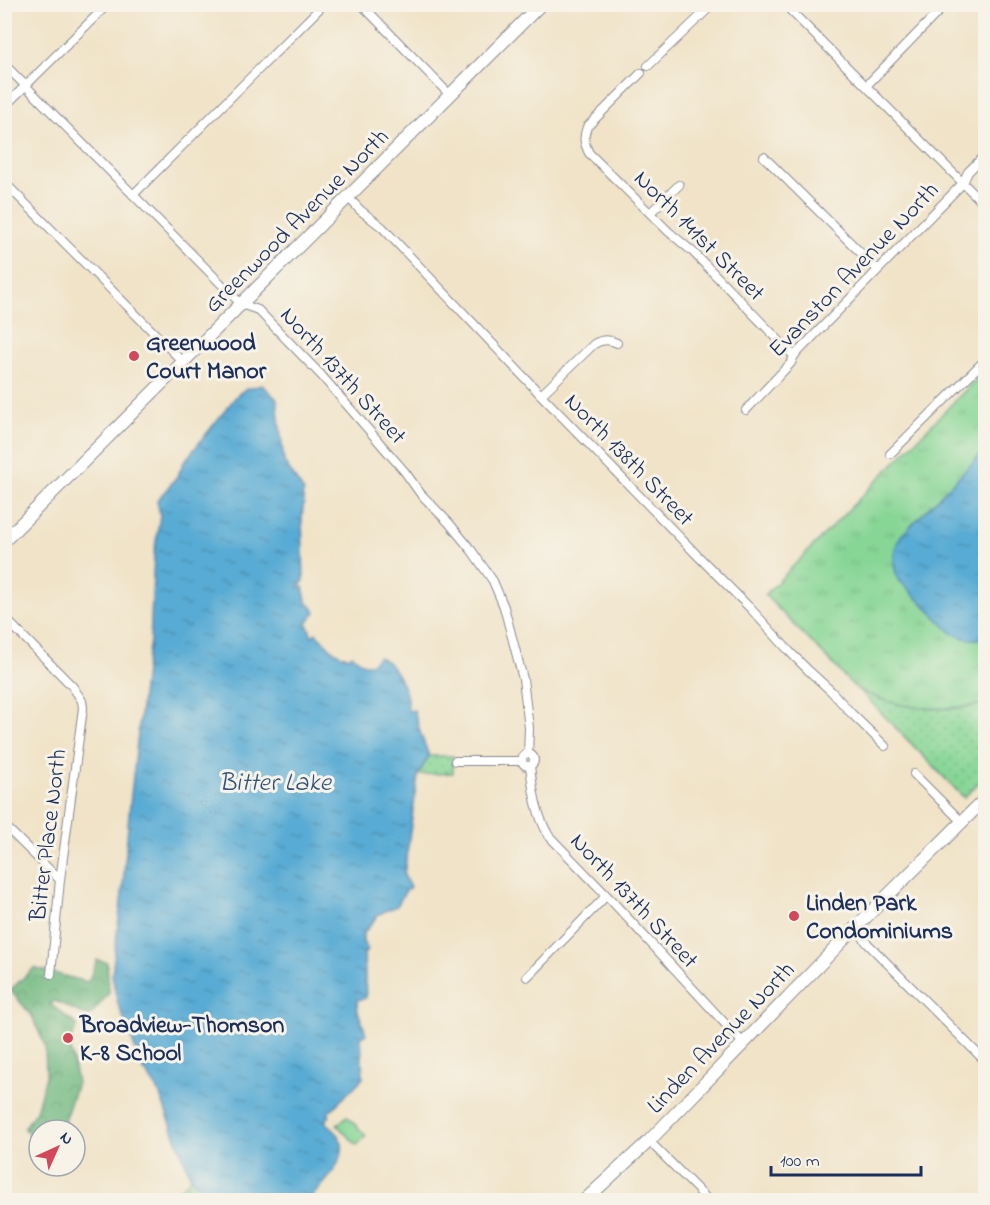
<svg xmlns="http://www.w3.org/2000/svg" width="990" height="1205" viewBox="0 0 990 1205" font-family="'Indie Flower',sans-serif">
	<defs>
		<pattern id="grass-tufts" width="24" height="20" patternUnits="userSpaceOnUse" patternTransform="scale(1.5)"><rect width="24" height="20" fill="#87d695"/><path d="M3 7l-1-3M5 7V3M7 7l1-3M15 17l-1-3M17 17v-4M19 17l1-3" fill="none" stroke="#74b883"/></pattern>
		<pattern id="forest-crowns" width="20" height="18" patternUnits="userSpaceOnUse" patternTransform="scale(1.5)"><rect width="20" height="18" fill="#6db77e"/><path d="M2 6a3 3 0 1 1 6 0M12 15a3 3 0 1 1 6 0" fill="none" stroke="#59956a"/></pattern>
		<pattern id="park-dots" width="8" height="8" patternUnits="userSpaceOnUse" patternTransform="scale(1.5)"><rect width="8" height="8" fill="#87d695"/><path d="M2 2h.1M6 6h.1" fill="none" stroke="#74b883" stroke-width="1.8" stroke-linecap="round"/></pattern>
		<pattern id="water-ripples" width="26" height="14" patternUnits="userSpaceOnUse" patternTransform="scale(1.5)"><rect width="26" height="14" fill="#58abd4"/><path d="M2 4q2-2 4 0t4 0M15 11q2-2 4 0t4 0" fill="none" stroke="#488caf"/></pattern>
	</defs>
	<rect width="100%" height="100%" fill="#f7f3e8"/>
	<filter id="ink" filterUnits="userSpaceOnUse"><feTurbulence type="fractalNoise" baseFrequency=".0167" numOctaves="2"/><feDisplacementMap in="SourceGraphic" scale="12" xChannelSelector="R" yChannelSelector="G"/><feConvolveMatrix kernelMatrix="1 2 1 2 8 2 1 2 1" color-interpolation-filters="sRGB"/></filter>
	<filter id="wash" filterUnits="userSpaceOnUse"><feTurbulence type="fractalNoise" baseFrequency=".008" numOctaves="4" result="noise"/><feDisplacementMap in="SourceGraphic" scale="24" xChannelSelector="R" yChannelSelector="G"/><feGaussianBlur stdDeviation="1.35" result="paint"/><feColorMatrix in="noise" values="0 0 0 0 0 0 0 0 0 0 0 0 0 0 0 0 0 1.4 0 .05"/><feComposite in="paint" operator="in"/></filter>
	<g filter="url(#wash)">
		<rect width="100%" height="100%" fill="#f0e3c7"/>
		<path fill="url(#grass-tufts)" stroke="#51827a" stroke-width="1.5" d="M985,370V450L901,536L898,579L952,633L985,638V704C947,710 893,713 859,690C848,683 839,670 830,661C808,639 786,617 765,595Z"/>
		<path fill="url(#forest-crowns)" stroke="#44736e" stroke-width="1.5" d="M97,960L107,962L109,993L89,1017L55,1001L50,1004L78,1026L69,1042L77,1083L64,1122L69,1130H39V1147L24,1129L36,1111L46,1076L45,1046L32,1016L10,990L34,968L88,982Z"/>
		<path fill="url(#park-dots)" stroke="#51827a" stroke-width="1.5" d="M858,689C896,710 943,713 985,704V776L964,798Z
			M429,756H453V773L418,775Z
			M191,1178L212,1200H169Z"/>
		<path fill="#87d695" stroke="#51827a" stroke-width="1.5" d="M347,1116L366,1136L357,1145L337,1125Z"/>
		<path fill="url(#water-ripples)" stroke="#3a6d99" stroke-width="1.5" d="M262,385L277,399L284,462L304,492L302,496L304,500L302,518L304,581L298,587L299,588L303,587L307,604H309L316,612L307,623L312,636L316,633L331,649L339,654L348,657L352,655L364,664H371L378,657C392,661 400,678 405,691C408,697 407,705 408,711L414,710L420,732L429,756L418,775L404,875L410,887L405,892L397,906L379,914L363,934V942L368,950L364,954L366,998L357,1000L358,1011L366,1034L361,1038L363,1078L328,1113L330,1116L325,1121C331,1127 340,1134 342,1144C346,1162 320,1189 308,1200H212L191,1178L158,1090L143,1069L117,1001L112,975L123,885L129,813L145,670L150,641L154,555L160,515L157,501L178,475L184,462L238,394L246,389Z
			M985,450V638C972,641 964,639 952,633L898,579C892,563 892,551 901,536Z"/>
	</g>
	<g filter="url(#ink)">
		<g fill="none" stroke-linecap="round" stroke-linejoin="round">
			<defs>
				<path id="street" d="M361,4L451,96
					M784,4L986,206
					M4,64L241,304L258,310L321,375L405,472L420,493L449,523L472,551L493,581L504,607L523,679L529,728L528,754
					M648,66L713,4
					M641,73L587,127C583,137 584,143 589,153L669,232L693,252L794,356
					M866,86L946,4
					M4,107L108,4
					M764,157L878,270
					M4,182L183,362
					M133,195L324,4
					M349,198L360,210L382,227L541,395L697,555L751,609L790,652L808,670L831,691L851,713L885,746
					M650,213L679,185
					M541,395L594,344C602,339 609,339 617,343
					M746,410L791,363L794,356L963,183L968,172L986,154
					M890,454L986,359
					M4,617L73,687L82,701L83,708L60,880L51,974
					M522 760a6 6 0 1 1 12 0a6 6 0 1 1-12 0Z
					M455,761H521
					M530,766C533,791 536,814 549,836L610,899L743,1043
					M914,774L961,821
					M4,825L60,880
					M856,927L867,943L986,1062
					M527,977L606,896
					M649,1141L708,1200"/>
				<path id="secondary" d="M4,541L541,4
					M585,1200L649,1141L853,930L986,798"/>
			</defs>
			<use href="#street" stroke="#868992" stroke-width="10"/>
			<use href="#secondary" stroke="#868992" stroke-width="14"/>
			<use href="#street" stroke="#fff" stroke-width="8"/>
			<use href="#secondary" stroke="#fff" stroke-width="12"/>
		</g>
	</g>
	<g fill="#d1495b" stroke="#f7f3e8" stroke-width="2">
		<circle cx="134" cy="356" r="6"/>
		<circle cx="794" cy="916" r="6"/>
		<circle cx="68" cy="1038" r="6"/>
	</g>
	<g text-anchor="middle" stroke-width="6" stroke-linejoin="round" paint-order="stroke">
		<g font-size="24" fill="#1b2f5e" stroke="#f7f3e8">
			<text transform="translate(296 220) rotate(-45)" y="8">Greenwood Avenue North</text>
			<text transform="translate(700 235) rotate(45)" y="8">North 141st Street</text>
			<text transform="translate(853 269) rotate(-46)" y="8">Evanston Avenue North</text>
			<text transform="translate(344 375) rotate(48)" y="8">North 137th Street</text>
			<text transform="translate(630 459) rotate(46)" y="8">North 138th Street</text>
			<text transform="translate(47 835) rotate(-83)" y="8">Bitter Place North</text>
			<text transform="translate(635 900) rotate(47)" y="8">North 137th Street</text>
			<text transform="translate(720 1037) rotate(-46)" y="8">Linden Avenue North</text>
		</g>
		<g font-size="24" font-weight="bold" fill="#1b2f5e" stroke="#f7f3e8" text-anchor="start">
			<text x="146" y="350">Greenwood<tspan x="146" dy="28">Court Manor</tspan></text>
			<text x="806" y="910">Linden Park<tspan x="806" dy="28">Condominiums</tspan></text>
			<text x="80" y="1032">Broadview-Thomson<tspan x="80" dy="28">K-8 School</tspan></text>
		</g>
		<g font-size="26" font-style="italic" fill="#2d5481" stroke="#f7f3e8">
			<text x="275" y="790">Bitter Lake</text>
		</g>
	</g>
	<rect width="990" height="1205" fill="none" stroke="#f7f3e8" stroke-width="24"/>
	<g transform="translate(57 1148) rotate(45)"><circle r="28" fill="#f7f3e8" stroke="#9fa5b1" stroke-width="1.5"/>
	<path d="M0-4.5L10 22L0 15L-10 22Z" fill="#d1495b"/>
	<text y="-9" font-size="16" font-weight="bold" text-anchor="middle" fill="#1b2f5e">N</text>
	</g>
	<path d="M771 1166v9h150v-9" fill="none" stroke="#1b2f5e" stroke-width="3"/>
	<text x="780" y="1166" font-size="18" fill="#1b2f5e" stroke="#f7f3e8" stroke-width="4.5" paint-order="stroke">100 m</text>
</svg>
